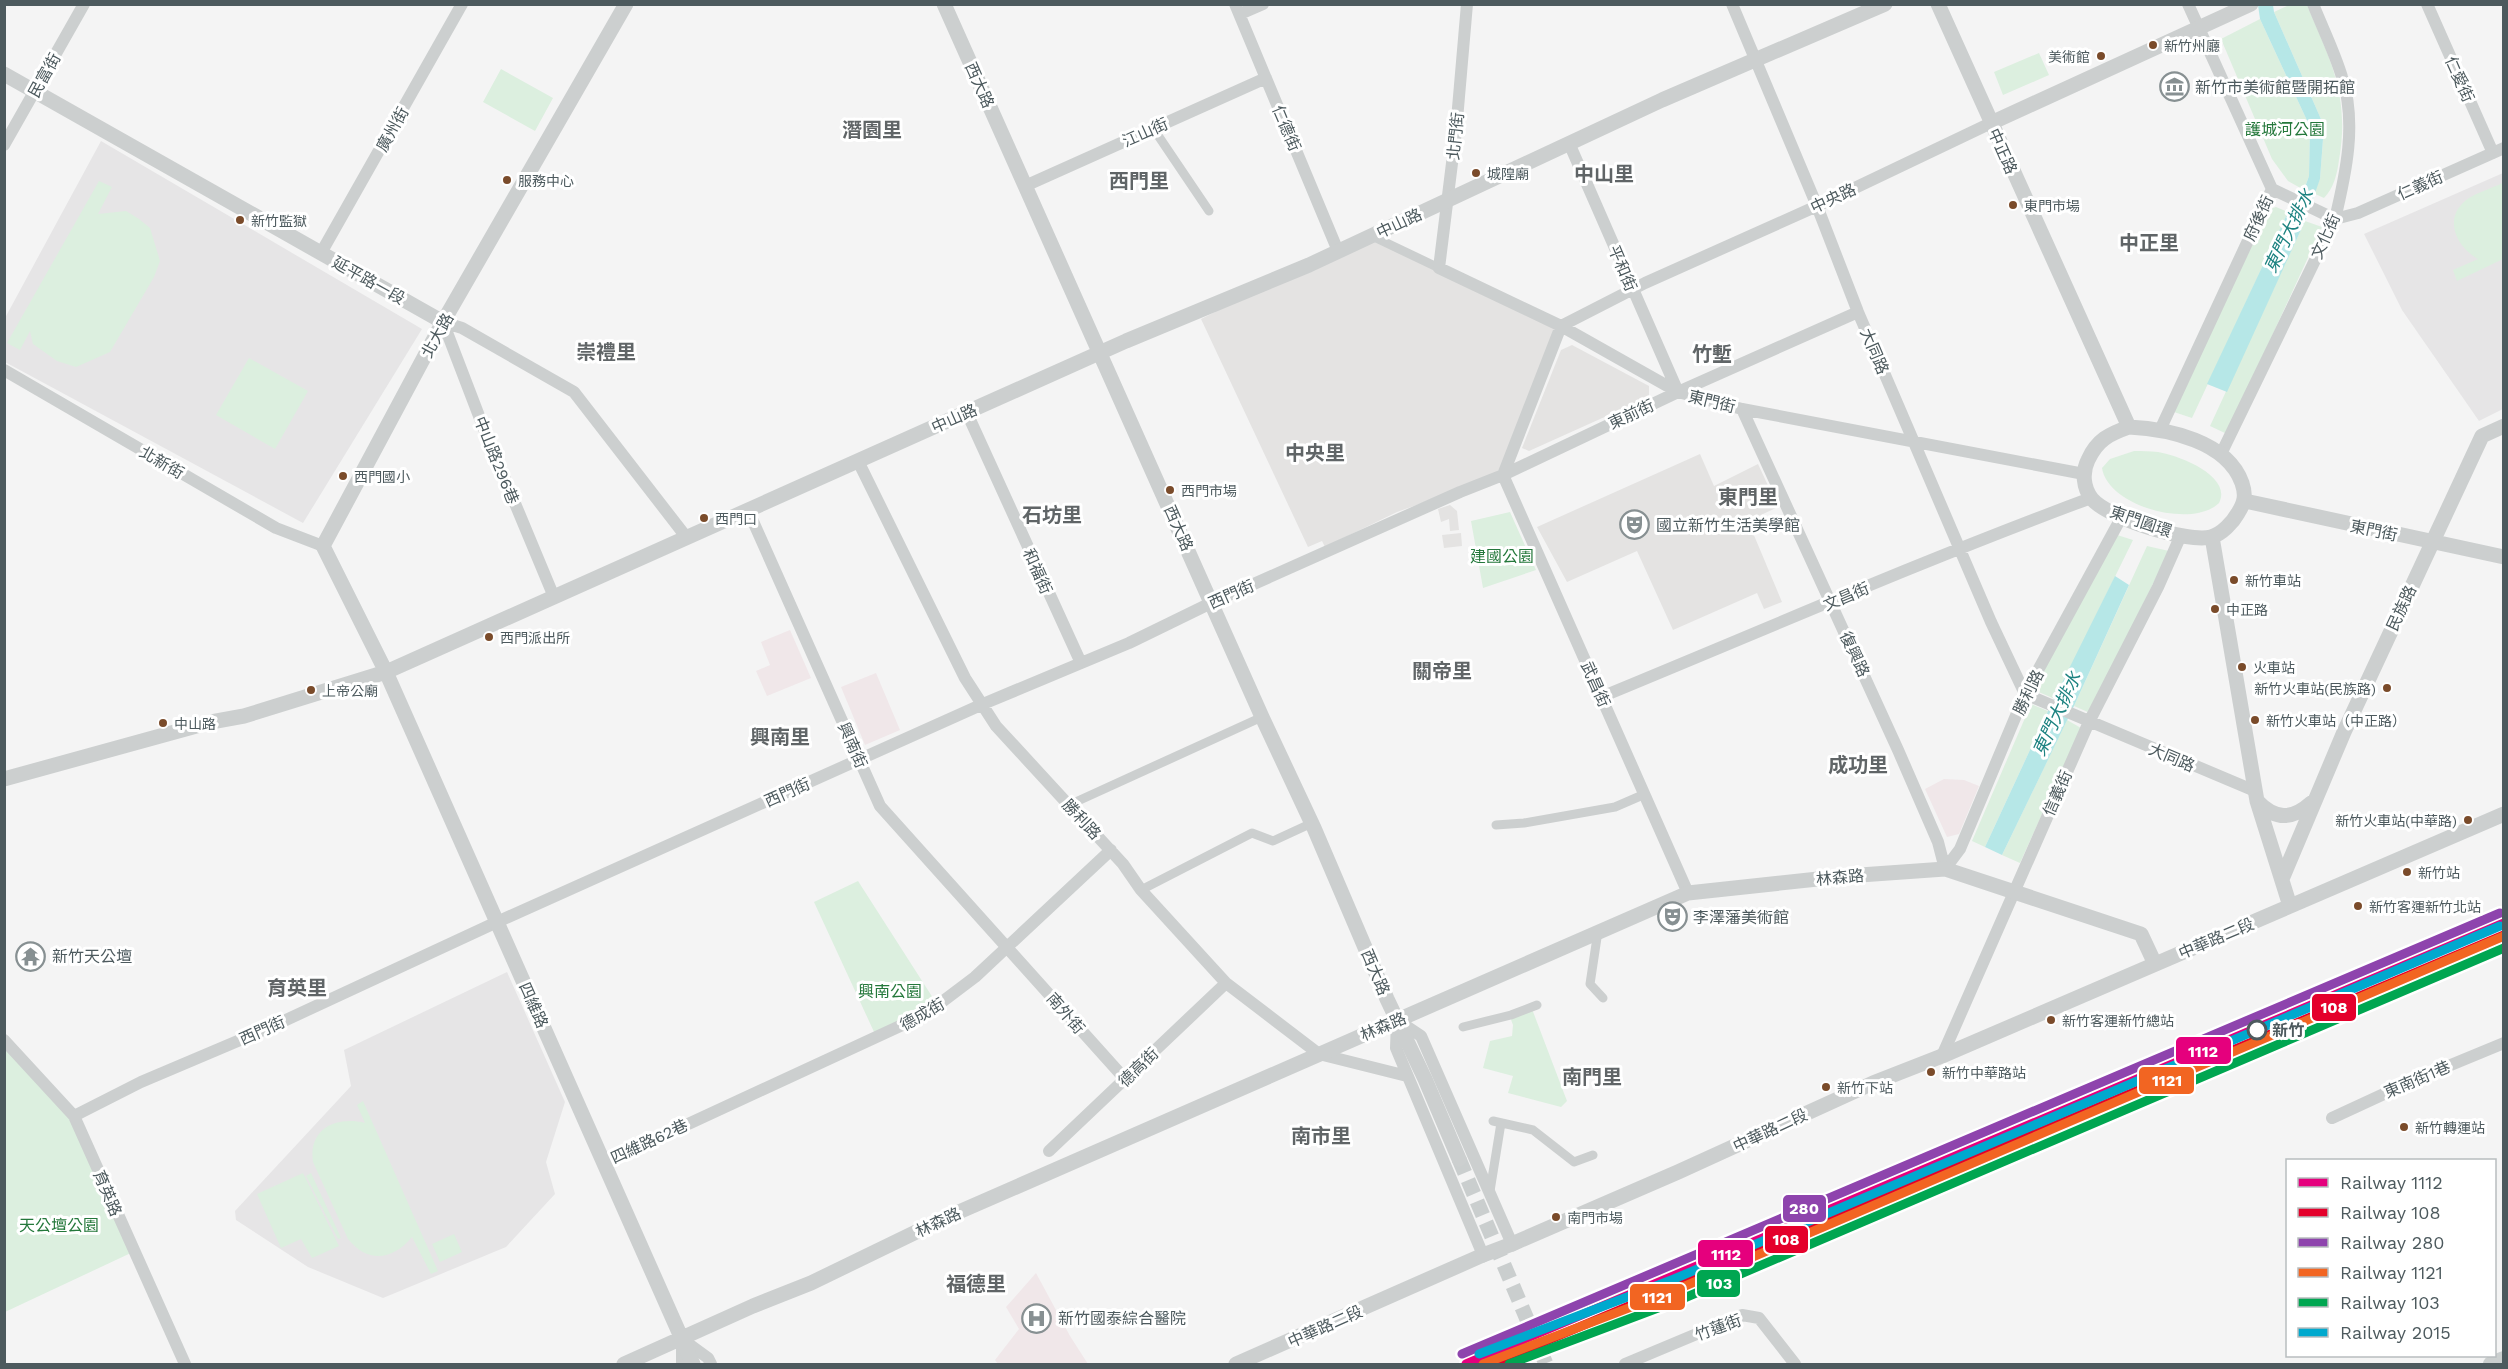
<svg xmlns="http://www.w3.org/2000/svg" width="2508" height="1369" viewBox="0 0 2508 1369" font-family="'Work Sans','Noto Sans TC',sans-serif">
	<rect width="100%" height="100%" fill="#f4f4f4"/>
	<path fill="#e4e3e2" d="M1372,236L1558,326L1503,474L1397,512L1325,547L1322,541L1308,547L1201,319L1215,312L1212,306Z
		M1572,345L1649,386V397L1529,451L1522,448L1561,350Z
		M1700,454L1714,486L1758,464L1778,507L1748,521L1782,602L1764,609L1757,593L1673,630L1637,551L1567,582L1537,527Z
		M1450,505L1457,511L1459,530L1450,531L1449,519L1441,522L1438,509Z
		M1461,533L1462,546L1444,548L1442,535Z"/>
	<path fill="#e6e5e6" d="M101,141L422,329L303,523L5,362V318Z
		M2503,173V409L2479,421L2402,310L2364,234Z
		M507,972L565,1102L546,1162L555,1194L506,1247L383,1298L308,1267L236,1220L235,1211L351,1086L344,1050Z"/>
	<path fill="#f0e7e9" d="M790,630L811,678L767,696L756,671L770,665L761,642Z
		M876,673L900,730L865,745L841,687Z
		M1944,779L1964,780L1979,786L1959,834L1947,837L1925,789Z
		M1036,1273L1070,1336L1088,1364H998L995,1360L1019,1329L1006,1307Z"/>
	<path fill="#dcefdf" d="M2289,5H2307C2331,61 2350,97 2339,160C2337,174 2334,188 2324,198L2313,193L2320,179L2324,126L2274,12Z
		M2260,19L2310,127L2309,176L2304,190L2288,181L2272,159L2221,39Z
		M2039,53L2049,75L2003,95L1994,72Z
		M501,69L553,98L535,131L483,102Z
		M99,181L112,187L98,214L126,211L139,219L150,228L160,261L154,277L110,352L76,367L57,361L33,344L30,331L20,350L7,343Z
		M2503,183V259L2457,281L2453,270L2478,259C2455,246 2442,216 2469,198C2479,192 2492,188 2503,183Z
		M2276,207L2288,212L2192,418L2171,411L2270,209Z
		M2305,221L2322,227L2227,434L2210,426Z
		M249,358L308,391L275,449L216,415Z
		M2134,451C2142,451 2150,451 2158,452C2178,455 2233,476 2219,503C2193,529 2108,507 2102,468L2110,459Z
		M1510,512L1536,570L1483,588L1471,521Z
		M2114,534L2133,540L2055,699L2034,690Z
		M2147,546L2169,551L2090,713L2074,706Z
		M2031,704L2048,711L1985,847L1972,841Z
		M2067,720L2081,728L2020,863L2002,855Z
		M858,881L933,998L926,1007L875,1034L814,902Z
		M1532,1009L1567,1101L1561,1107L1508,1093L1513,1076L1483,1068L1490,1041L1512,1036L1513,1025L1510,1017Z
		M4,1042L74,1116L133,1252L5,1312Z
		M363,1101L438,1271L431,1274L412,1237C393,1260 368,1264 348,1239L313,1162C308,1128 337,1116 365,1123L357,1105Z
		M303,1173L339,1246L312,1258L301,1239L281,1248L257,1194Z
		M311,1173L341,1238L338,1239L306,1176Z
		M454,1234L462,1252L440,1262L432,1244Z"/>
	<path fill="#b6e7e7" d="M2258,5H2273L2274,12L2324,126L2320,179L2305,221L2227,392L2207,384L2288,212L2304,190L2309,176L2310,127L2260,19Z
		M2115,576L2129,585L2074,706L2002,855L1985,847L2048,711Z"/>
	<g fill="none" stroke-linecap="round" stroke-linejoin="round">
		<path stroke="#cacece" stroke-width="15" stroke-dasharray="15 8" stroke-linecap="butt" d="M1459,1159L1546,1364"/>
		<path stroke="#cccfcf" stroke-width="9" d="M1153,128L1209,211
			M1372,236L1439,268
			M1069,805L1262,717
			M1496,825L1524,823L1615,807L1645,794
			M1141,890L1252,833L1273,841L1312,823
			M1598,931L1590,984L1603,998
			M1463,1027L1511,1015L1537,1005
			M1493,1121L1533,1130L1574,1162L1593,1155
			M1490,1191L1501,1123"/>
		<path stroke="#cccfcf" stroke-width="12" d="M1235,4L1338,251
			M1467,4L1456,131L1439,268L1561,326L1678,392L1742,409L2084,474
			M1732,4L1817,206L1858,312L1913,440L1991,622L2025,694L2255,791
			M2427,4L2493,153
			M1240,14L1263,4
			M1569,143L1678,392
			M4,145L84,4
			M1025,186L1266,78
			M2272,189L2335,219L2358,213L2504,148
			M321,253L462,4
			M443,322L462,328L574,392L687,538
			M443,322L484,429L554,597
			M4,370L276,528L323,546
			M1742,409L1898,750L1938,842L1945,869
			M967,413L1081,663
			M2160,430L2272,189L2188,4
			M2221,454L2335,219C2346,173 2357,123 2342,77C2335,53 2323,29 2313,4
			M858,461L965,678L996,726L1123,864L1141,890L1226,983L1319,1054L1407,1076
			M1503,475L1561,326L1645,283L1817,206L1991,123
			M1503,475L1688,893
			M748,510L880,806L1125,1079
			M1601,697C1764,630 1926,559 2091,498
			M1945,869L1960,849L2025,694L2121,518
			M1397,1020L1421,1036L1512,1244
			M1397,1021L1396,1048L1483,1255
			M4,1040L74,1116L185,1364
			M1942,1056L2089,722L2158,587L2181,535
			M74,1116L141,1082L273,1026L497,922L983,704L1129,643L1211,603L1460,492L1503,475L1678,392L1858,312
			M2332,1118L2412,1081L2504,1043
			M1049,1151L1226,983
			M604,1163L926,1014L975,977L1111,850
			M682,1339L708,1358L711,1364
			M682,1364V1343
			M1625,1364L1742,1315L1759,1318L1795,1364"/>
		<path stroke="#cccfcf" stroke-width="15" d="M626,4L443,322L323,546L386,672L693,1364
			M944,4L1262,717L1314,828L1387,999L1425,1079L1459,1159
			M1938,4L2129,427
			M4,74L443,322
			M1991,123L2251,4
			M2129,427C2168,429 2227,441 2242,483C2246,495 2245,502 2238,513C2233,522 2222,534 2211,537C2187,543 2108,518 2092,499C2083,488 2082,472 2088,460C2097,440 2109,434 2129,427Z
			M2245,501L2504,557
			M2212,537L2257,801L2290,906
			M4,779L211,722L244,716L386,672L1126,341L1309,265L1662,100L1885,4
			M2257,801C2275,820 2292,820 2311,803
			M2282,879L2344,732L2468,466L2482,436L2504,426
			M1512,1244L1678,1172L1873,1083L1942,1056L2504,814
			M624,1364L753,1306L811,1283L945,1218L1688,893L1846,876L1945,869L2141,934L2155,964
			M1236,1364L1483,1255"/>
		<path stroke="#cbcfcf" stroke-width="16" d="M2491,1364L2504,1359"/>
		<path stroke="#cccfcf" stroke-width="15" d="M1483,1255L1512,1244"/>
		<defs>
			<path id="rail-1" d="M1466,1364L2504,923"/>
			<path id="rail-2" d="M1492,1364L2504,935"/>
			<path id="rail-3" d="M1462,1354L2500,913"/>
			<path id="rail-4" d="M1483,1364L1678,1289L2504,936"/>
			<path id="rail-5" d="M1509,1364L1682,1299L2504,948"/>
			<path id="rail-6" d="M1479,1354L1674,1279L2500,926"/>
		</defs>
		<use href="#rail-1" stroke="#fff" stroke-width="14"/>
		<use href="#rail-2" stroke="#fff" stroke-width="14"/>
		<use href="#rail-3" stroke="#fff" stroke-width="14"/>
		<use href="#rail-4" stroke="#fff" stroke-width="14"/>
		<use href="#rail-5" stroke="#fff" stroke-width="14"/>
		<use href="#rail-6" stroke="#fff" stroke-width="14"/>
		<use href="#rail-1" stroke="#e5007d" stroke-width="9"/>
		<use href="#rail-2" stroke="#e4002b" stroke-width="9"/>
		<use href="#rail-3" stroke="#8e44ad" stroke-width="9"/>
		<use href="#rail-4" stroke="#f26522" stroke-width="9"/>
		<use href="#rail-5" stroke="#00a651" stroke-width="9"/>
		<use href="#rail-6" stroke="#00a9ce" stroke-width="9"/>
	</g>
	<defs>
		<symbol id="museum-ring" viewBox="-11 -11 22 22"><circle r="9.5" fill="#fff" stroke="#879092" stroke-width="1.5"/><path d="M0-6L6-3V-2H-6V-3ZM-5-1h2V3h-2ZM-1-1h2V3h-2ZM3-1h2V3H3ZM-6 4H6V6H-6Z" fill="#879092"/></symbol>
		<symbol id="theatre-ring" viewBox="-11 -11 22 22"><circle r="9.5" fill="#fff" stroke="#879092" stroke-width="1.5"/><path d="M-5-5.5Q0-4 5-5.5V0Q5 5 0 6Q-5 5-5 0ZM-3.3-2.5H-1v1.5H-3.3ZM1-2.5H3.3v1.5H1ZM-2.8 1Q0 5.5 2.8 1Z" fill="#879092"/></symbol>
		<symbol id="temple-ring" viewBox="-11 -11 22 22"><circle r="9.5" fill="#fff" stroke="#879092" stroke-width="1.5"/><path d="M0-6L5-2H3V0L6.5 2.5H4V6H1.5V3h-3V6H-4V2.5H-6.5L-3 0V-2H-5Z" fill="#879092"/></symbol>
		<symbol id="hospital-ring" viewBox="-11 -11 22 22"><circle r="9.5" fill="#fff" stroke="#879092" stroke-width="1.5"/><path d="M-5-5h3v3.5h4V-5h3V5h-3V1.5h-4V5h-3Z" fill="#879092"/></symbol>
	</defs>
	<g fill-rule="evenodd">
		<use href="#museum-ring" x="2158" y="70" width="33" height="33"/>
		<use href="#theatre-ring" x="1618" y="508" width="33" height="33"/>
		<use href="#theatre-ring" x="1656" y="900" width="33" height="33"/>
		<use href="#temple-ring" x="14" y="940" width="33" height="33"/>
		<use href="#hospital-ring" x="1020" y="1302" width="33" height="33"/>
	</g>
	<g fill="#7a4b2a" stroke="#fff" stroke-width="2">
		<circle cx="2153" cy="45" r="5"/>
		<circle cx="2101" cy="56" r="5"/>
		<circle cx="1476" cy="173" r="5"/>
		<circle cx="507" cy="180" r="5"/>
		<circle cx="2013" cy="205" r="5"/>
		<circle cx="240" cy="220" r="5"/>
		<circle cx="343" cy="476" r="5"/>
		<circle cx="1170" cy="490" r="5"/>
		<circle cx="704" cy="518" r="5"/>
		<circle cx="2234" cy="580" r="5"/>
		<circle cx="2215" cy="609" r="5"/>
		<circle cx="489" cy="637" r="5"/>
		<circle cx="2242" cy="667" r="5"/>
		<circle cx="2387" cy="688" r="5"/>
		<circle cx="311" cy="690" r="5"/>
		<circle cx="2255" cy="720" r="5"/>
		<circle cx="163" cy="723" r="5"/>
		<circle cx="2468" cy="820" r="5"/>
		<circle cx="2407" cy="872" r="5"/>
		<circle cx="2358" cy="906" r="5"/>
		<circle cx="2051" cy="1020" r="5"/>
		<circle cx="1931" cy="1072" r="5"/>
		<circle cx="1826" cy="1087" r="5"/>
		<circle cx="2404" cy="1127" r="5"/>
		<circle cx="1556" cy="1217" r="5"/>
	</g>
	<circle fill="#fff" stroke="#4d5a5e" stroke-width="3" cx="2257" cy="1030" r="9"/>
	<g text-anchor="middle" stroke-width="6" stroke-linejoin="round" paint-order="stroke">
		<g font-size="14" fill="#4d5a5e" stroke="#fff" text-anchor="start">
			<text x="2164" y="51">新竹州廳</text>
			<text x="2090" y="62" text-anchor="end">美術館</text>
			<text x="1487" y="179">城隍廟</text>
			<text x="518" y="186">服務中心</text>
			<text x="2024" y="211">東門市場</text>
			<text x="251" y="226">新竹監獄</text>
			<text x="354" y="482">西門國小</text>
			<text x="1181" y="496">西門市場</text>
			<text x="715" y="524">西門口</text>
			<text x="2245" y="586">新竹車站</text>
			<text x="2226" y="615">中正路</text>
			<text x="500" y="643">西門派出所</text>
			<text x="2253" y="673">火車站</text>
			<text x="2376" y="694" text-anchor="end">新竹火車站(民族路)</text>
			<text x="322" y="696">上帝公廟</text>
			<text x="2266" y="726">新竹火車站（中正路）</text>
			<text x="174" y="729">中山路</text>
			<text x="2457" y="826" text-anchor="end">新竹火車站(中華路)</text>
			<text x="2418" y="878">新竹站</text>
			<text x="2369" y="912">新竹客運新竹北站</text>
			<text x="2062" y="1026">新竹客運新竹總站</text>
			<text x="1942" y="1078">新竹中華路站</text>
			<text x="1837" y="1093">新竹下站</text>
			<text x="2415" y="1133">新竹轉運站</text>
			<text x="1567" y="1223">南門市場</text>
		</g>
		<g font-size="16" fill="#4d5a5e" stroke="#fff">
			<text transform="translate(44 75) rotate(-61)" y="6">民富街</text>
			<text transform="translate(2460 79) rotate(66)" y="6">仁愛街</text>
			<text transform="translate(980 85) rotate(66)" y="6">西大路</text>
			<text transform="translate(1287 128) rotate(67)" y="6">仁德街</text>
			<text transform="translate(392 129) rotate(-61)" y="6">廣州街</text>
			<text transform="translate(1145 132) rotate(-24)" y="6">江山街</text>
			<text transform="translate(1455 136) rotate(-84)" y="6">北門街</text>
			<text transform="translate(2003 151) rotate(66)" y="6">中正路</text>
			<text transform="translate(2420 185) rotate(-24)" y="6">仁義街</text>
			<text transform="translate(1833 198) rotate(-25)" y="6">中央路</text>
			<text transform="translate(2258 218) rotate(-65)" y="6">府後街</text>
			<text transform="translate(1399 223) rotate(-25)" y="6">中山路</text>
			<text transform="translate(2325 236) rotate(-66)" y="6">文化街</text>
			<text transform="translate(1623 268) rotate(67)" y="6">平和街</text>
			<text transform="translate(369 280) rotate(29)" y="6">延平路一段</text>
			<text transform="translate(437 335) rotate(-61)" y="6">北大路</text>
			<text transform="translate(1875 351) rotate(67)" y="6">大同路</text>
			<text transform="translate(1712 401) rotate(14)" y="6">東門街</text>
			<text transform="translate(1631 414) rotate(-25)" y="6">東前街</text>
			<text transform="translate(954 418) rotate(-24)" y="6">中山路</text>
			<text transform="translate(497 460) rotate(68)" y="6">中山路296巷</text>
			<text transform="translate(162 462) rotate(30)" y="6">北新街</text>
			<text transform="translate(2141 521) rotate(19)" y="6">東門圓環</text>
			<text transform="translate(1179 528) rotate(66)" y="6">西大路</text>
			<text transform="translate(2374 530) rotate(12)" y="6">東門街</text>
			<text transform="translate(1038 571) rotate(66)" y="6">和福街</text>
			<text transform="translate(1231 594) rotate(-24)" y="6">西門街</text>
			<text transform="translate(1846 596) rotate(-23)" y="6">文昌街</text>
			<text transform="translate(2401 608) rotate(-65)" y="6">民族路</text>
			<text transform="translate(1855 654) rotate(65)" y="6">復興路</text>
			<text transform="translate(1596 684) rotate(66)" y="6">武昌街</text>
			<text transform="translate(2028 692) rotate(-64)" y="6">勝利路</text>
			<text transform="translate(853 745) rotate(66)" y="6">興南街</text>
			<text transform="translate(2172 757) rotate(23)" y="6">大同路</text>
			<text transform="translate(787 792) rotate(-24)" y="6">西門街</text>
			<text transform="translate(2057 793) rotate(-66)" y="6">信義街</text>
			<text transform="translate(1082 819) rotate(47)" y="6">勝利路</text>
			<text transform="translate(1840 877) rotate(-5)" y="6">林森路</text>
			<text transform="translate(2216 938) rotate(-23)" y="6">中華路二段</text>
			<text transform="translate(1376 972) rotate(67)" y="6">西大路</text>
			<text transform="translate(534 1005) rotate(66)" y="6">四維路</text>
			<text transform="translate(1066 1013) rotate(49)" y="6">南外街</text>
			<text transform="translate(922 1014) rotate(-30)" y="6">德成街</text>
			<text transform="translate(1383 1026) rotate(-23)" y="6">林森路</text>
			<text transform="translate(262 1030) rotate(-24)" y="6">西門街</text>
			<text transform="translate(1138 1067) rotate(-44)" y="6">德高街</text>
			<text transform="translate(2417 1079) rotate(-23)" y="6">東南街1巷</text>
			<text transform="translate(1770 1130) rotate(-25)" y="6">中華路二段</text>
			<text transform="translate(649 1141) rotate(-25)" y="6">四維路62巷</text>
			<text transform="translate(108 1193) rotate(67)" y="6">育英路</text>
			<text transform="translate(938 1222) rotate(-25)" y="6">林森路</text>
			<text transform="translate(1325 1326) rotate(-24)" y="6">中華路二段</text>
			<text transform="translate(1718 1327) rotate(-20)" y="6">竹蓮街</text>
		</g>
		<g font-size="16" fill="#4d5a5e" stroke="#fff" text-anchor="start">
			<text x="2195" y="93">新竹市美術館暨開拓館</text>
			<text x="1656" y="531">國立新竹生活美學館</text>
			<text x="1693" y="923">李澤藩美術館</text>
			<text x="52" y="962">新竹天公壇</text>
			<text x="1058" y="1324">新竹國泰綜合醫院</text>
		</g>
		<g font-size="16" fill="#24783b" stroke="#fff">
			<text x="2285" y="135">護城河公園</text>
			<text x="1502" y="562">建國公園</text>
			<text x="890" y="997">興南公園</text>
			<text x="59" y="1231">天公壇公園</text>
		</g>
		<g font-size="16" font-weight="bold" fill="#4d5a5e" stroke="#fff" text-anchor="start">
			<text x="2272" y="1036">新竹</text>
		</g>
		<g font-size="18" font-style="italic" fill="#1c8280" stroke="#fff">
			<text transform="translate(2289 231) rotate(-64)" y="6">東門大排水</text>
			<text transform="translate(2057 714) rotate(-65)" y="6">東門大排水</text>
		</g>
		<g font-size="20" font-weight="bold" fill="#606567" stroke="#fff">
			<text x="872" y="137">潛園里</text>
			<text x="1604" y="181">中山里</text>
			<text x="1139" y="188">西門里</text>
			<text x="2149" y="250">中正里</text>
			<text x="606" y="359">崇禮里</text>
			<text x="1712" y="361">竹塹</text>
			<text x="1315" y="460">中央里</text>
			<text x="1748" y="504">東門里</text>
			<text x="1052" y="522">石坊里</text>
			<text x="1442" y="678">關帝里</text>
			<text x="780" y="744">興南里</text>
			<text x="1858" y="772">成功里</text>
			<text x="297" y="995">育英里</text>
			<text x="1592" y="1084">南門里</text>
			<text x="1321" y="1143">南市里</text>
			<text x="976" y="1291">福德里</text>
		</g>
	</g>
	<g stroke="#fff" stroke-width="2">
		<rect x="2311" y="993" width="46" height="29" rx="6" fill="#e4002b"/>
		<rect x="2175" y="1036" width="57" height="29" rx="6" fill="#e5007d"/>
		<rect x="2138" y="1066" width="57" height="29" rx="6" fill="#f26522"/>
		<rect x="1782" y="1194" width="45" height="29" rx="6" fill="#8e44ad"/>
		<rect x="1764" y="1225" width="45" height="29" rx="6" fill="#e4002b"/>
		<rect x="1697" y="1239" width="57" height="29" rx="6" fill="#e5007d"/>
		<rect x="1696" y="1269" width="45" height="29" rx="6" fill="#00a651"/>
		<rect x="1629" y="1283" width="57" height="28" rx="6" fill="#f26522"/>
	</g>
	<g font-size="16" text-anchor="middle" font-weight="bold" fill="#fff">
		<text x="2334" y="1013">108</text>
		<text x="2203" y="1057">1112</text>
		<text x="2167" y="1086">1121</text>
		<text x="1804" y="1214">280</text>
		<text x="1786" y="1245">108</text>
		<text x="1726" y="1260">1112</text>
		<text x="1719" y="1289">103</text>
		<text x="1657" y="1303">1121</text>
	</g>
	<rect width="2508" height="1369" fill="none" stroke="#4d5a5e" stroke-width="12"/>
	<rect x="2286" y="1159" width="210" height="198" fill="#ffffff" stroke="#b8bdbf" stroke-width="1.5"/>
	<rect x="2298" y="1178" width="30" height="9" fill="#e5007d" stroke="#b8bdbf" stroke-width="1.5"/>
	<text x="2340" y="1189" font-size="18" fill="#4d5a5e">Railway 1112</text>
	<rect x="2298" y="1208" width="30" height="9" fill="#e4002b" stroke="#b8bdbf" stroke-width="1.5"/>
	<text x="2340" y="1219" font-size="18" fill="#4d5a5e">Railway 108</text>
	<rect x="2298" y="1238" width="30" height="9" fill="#8e44ad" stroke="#b8bdbf" stroke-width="1.5"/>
	<text x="2340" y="1249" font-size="18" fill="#4d5a5e">Railway 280</text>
	<rect x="2298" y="1268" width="30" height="9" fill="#f26522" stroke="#b8bdbf" stroke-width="1.5"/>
	<text x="2340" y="1279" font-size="18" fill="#4d5a5e">Railway 1121</text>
	<rect x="2298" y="1298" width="30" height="9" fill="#00a651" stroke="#b8bdbf" stroke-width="1.5"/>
	<text x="2340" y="1309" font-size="18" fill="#4d5a5e">Railway 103</text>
	<rect x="2298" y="1328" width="30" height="9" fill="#00a9ce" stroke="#b8bdbf" stroke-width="1.5"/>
	<text x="2340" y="1339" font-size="18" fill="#4d5a5e">Railway 2015</text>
</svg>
